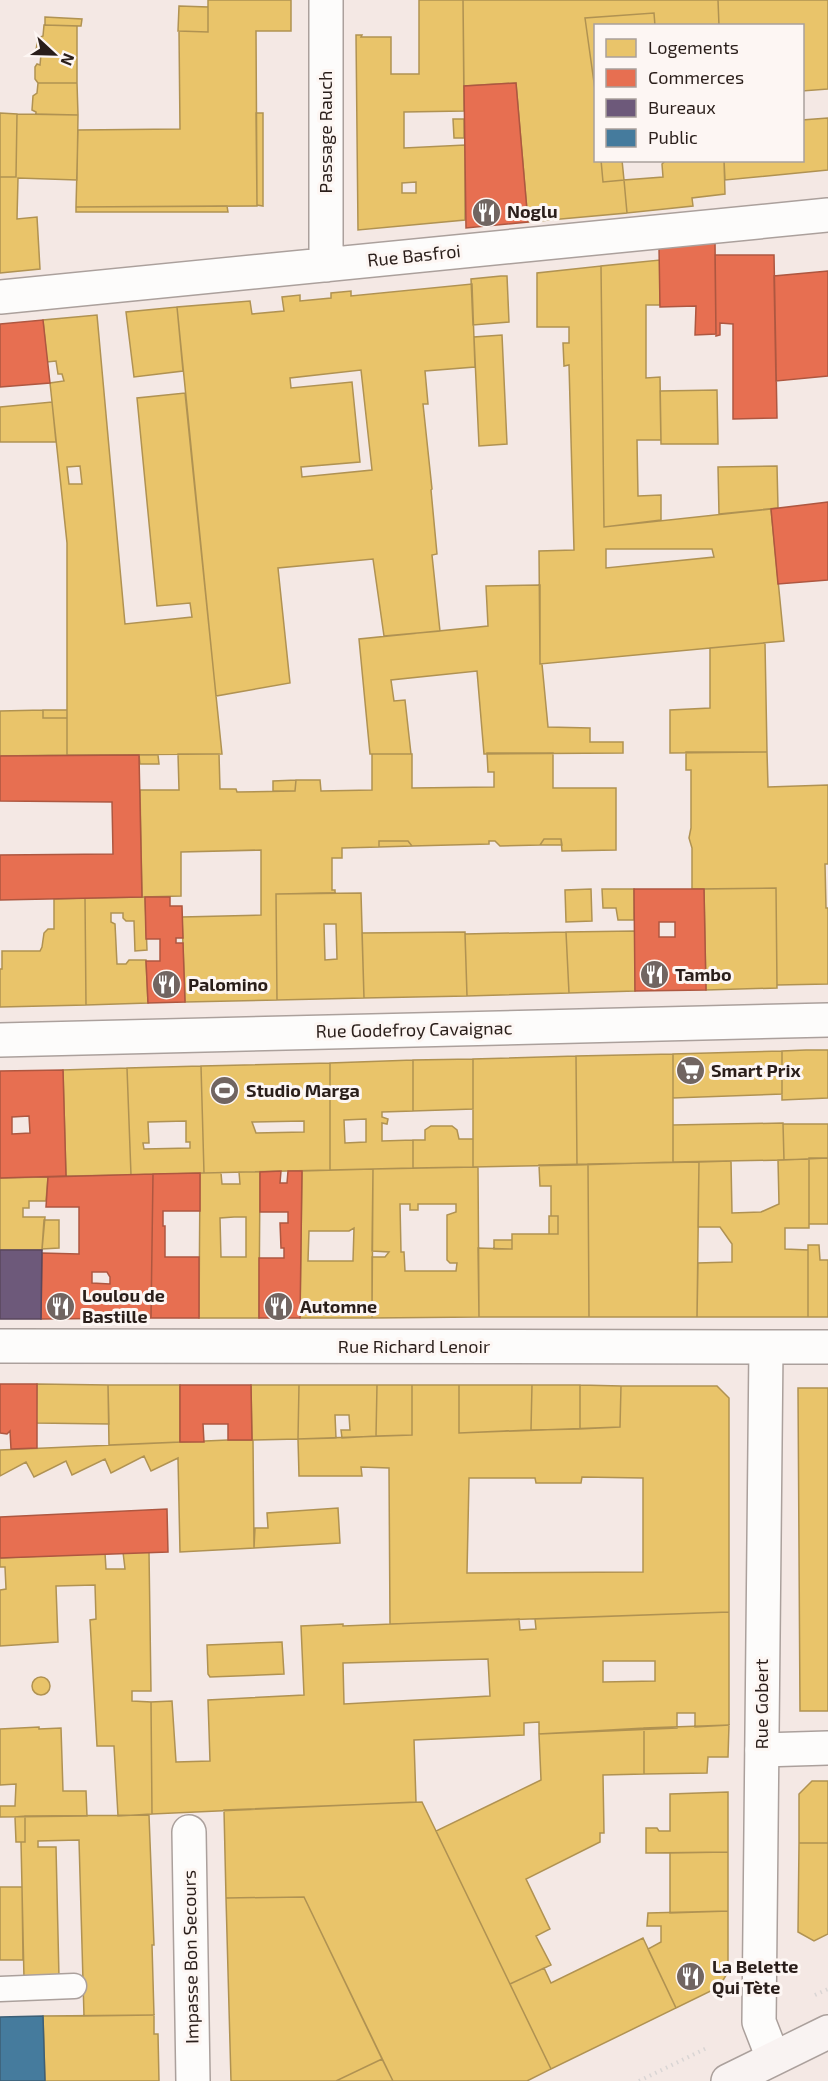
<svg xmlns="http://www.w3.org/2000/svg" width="828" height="2081" viewBox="0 0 828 2081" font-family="'Exo 2',sans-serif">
	<rect width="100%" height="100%" fill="#f4e8e4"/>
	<path fill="#e9c46a" stroke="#b09252" stroke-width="1.5" fill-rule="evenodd" d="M208,0H291V31H256L257,206L76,207L78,130L180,129L179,31L208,32Z
		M419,0H463L464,111L404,112V148L465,145V220L358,230L356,35H362L361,37H391V74H419ZM416,182V193H402V183Z
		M463,0H718L719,26H655L654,13L585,18L596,97V160H601L603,182L624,180L627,213L528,222L516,83L464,86Z
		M718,0H828V89L802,91V26H719Z
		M179,6L208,7V32L178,31Z
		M654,13L655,26H596V97L585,18Z
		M45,17L82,19L81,26L45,25Z
		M44,25L77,26V83H38L35,79V67L37,64L40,65L41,54L36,50L38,38L43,36Z
		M38,83H77L78,115L36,114V112L32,110L33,96L37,93Z
		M0,113L17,114L16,177H0Z
		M256,113H263V206L257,205Z
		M17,114L78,115L77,180L18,178L17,219L37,217L40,269L0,273V177H16Z
		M828,118V170L725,180L724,160H802V120Z
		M453,119H464V138H454Z
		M601,160H622L624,180L603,182Z
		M666,160H724L725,194L692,198L693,206L627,213L624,180L663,177L662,164Z
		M219,206H227L228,212H76V207Z
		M660,260V305H646V378L660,377L661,440H637L638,496L661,495V520L604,527L601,266Z
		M601,266L604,527L771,509L784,641L540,664L539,551L574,550L569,365L564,366L563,343H569V327H537V273ZM606,549H712L714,557L606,568Z
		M501,276H507L509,322L473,325L471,279Z
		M472,284L475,367L425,371L428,404H423L432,489L431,490L437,554L432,555L440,631L384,636L373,559L278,568L290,683L216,696L177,307L250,301L252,314L284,311L282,297L300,295V301L331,298V293L351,291V296ZM361,370L372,470L302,477L301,467L360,462L352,382L291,388L290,378Z
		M177,307L183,371L134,377L126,312Z
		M97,315L125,624L192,617L190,603L157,606L137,398L185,393L222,754L67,755V543L50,383L64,381L62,374H58L56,361L47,362L43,320ZM80,466L82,484H69L67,467Z
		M502,335L507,444L479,446L474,337Z
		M717,390L718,444H661L660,391Z
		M52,402L56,442H0V407Z
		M777,466L778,508L719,514L718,467Z
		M540,585V664H542L548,727L590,728V742H623V753L484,754L477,671L391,680L394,701L405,700L411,754H370L359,639L488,626L486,586Z
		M765,643L767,752L670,753V710L710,708V648Z
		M43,710V718H67V755L0,756V711Z
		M43,710H67V718H43Z
		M686,752H767L768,787L828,785V864H825L826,908H828V984L777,985L776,888L692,889V848L689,838L691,828V770H686Z
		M487,753H553V788H616V850L562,851L561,839H544L540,845L500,846L495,841H489V844L412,846L408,841H379V847L342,848V858H332V890H335V893L276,894L277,1000L185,1002L182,917L261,915V850L181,852V896L142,897L140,790H179L178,754H219L220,789H236L237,792L295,791L296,780H320L321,791L372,790V754H412V788L494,787V772H488Z
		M139,755H158L159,764H140Z
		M296,780L295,791H273V781Z
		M544,839H561L562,845H540Z
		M379,841H408L412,846L379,847Z
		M776,888L777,988L706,990L704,889Z
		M591,889L592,921L566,922L565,890Z
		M602,889H634V920H618L616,908H603Z
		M361,893L364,998L277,1000L276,894ZM324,924H336L337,959L325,960Z
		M145,897L147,950L135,951L134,921H126L123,918V913H111V922L115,924L117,964H126L129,960H146L148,1003L86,1005L85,898Z
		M85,898L86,1005L0,1007V969H2V951H40L42,947L44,933L48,929H54V899Z
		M635,931V991L569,993L566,932Z
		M465,932L467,996L364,998L362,933Z
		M566,932L569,993L467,996L465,934Z
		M806,1050H828V1098L782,1100V1051Z
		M782,1051V1094L673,1098V1054Z
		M673,1054V1162L577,1165L576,1056Z
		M576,1056L577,1165L473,1167V1059Z
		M473,1059V1109L413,1111V1060Z
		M413,1060V1111L382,1112V1117L388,1119L387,1124L382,1123V1141L413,1140V1168L330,1170V1063ZM366,1119V1142L345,1143L344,1120Z
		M330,1063V1170L204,1173L201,1066ZM304,1121V1132L256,1133L252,1122Z
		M201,1066L204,1173L131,1175L127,1068ZM186,1121V1142H190V1148L144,1149L143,1143H149L148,1122Z
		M127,1068L131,1175L66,1176L63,1070Z
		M783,1123L784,1160L673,1162V1125Z
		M783,1124H828V1158L784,1160Z
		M431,1126H452L457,1130L459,1139H473V1167L413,1168V1140H425V1130Z
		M809,1158H828V1224H809Z
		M809,1159V1228H785V1249L808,1250V1317H697L698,1263L732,1262V1244L720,1227H698L699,1162L731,1161L732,1213L761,1212L779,1204L778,1160Z
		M699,1162L697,1317H589L588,1164Z
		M588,1164L589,1317H479L478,1248L512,1249V1234H558V1216H551V1186H540L539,1165Z
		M478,1167L479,1317L372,1318V1257H385L389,1252L372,1251L373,1169ZM400,1204H410V1210H418V1204H456V1212L447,1215V1260L450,1263H457L456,1271H405L404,1252H401Z
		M373,1169L372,1318H300L302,1171ZM354,1228L353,1261H308L309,1231H349Z
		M239,1172H260L259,1318H199L200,1173H221L222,1184H240ZM234,1217H246V1257H221L220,1218Z
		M48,1177L46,1201H29V1208H23V1217H45L42,1250H0V1178Z
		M549,1216H558V1234H549Z
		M44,1220H59V1248L42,1249Z
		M494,1240H512V1249H494Z
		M808,1245H819L820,1260H828V1317H808Z
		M37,1384L108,1385L109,1424L36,1423Z
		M108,1385H180V1442L109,1445Z
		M251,1385H299L298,1439L252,1440Z
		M299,1385H377L376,1436L342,1438L341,1430H350L349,1415H335L336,1438L298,1439Z
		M377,1385H412V1435L376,1436Z
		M412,1385H459V1433L620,1427L621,1386H717L729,1398V1612L390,1624L389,1468L361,1467L362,1476H299L298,1439L412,1435ZM582,1477L643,1478V1572L467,1573L469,1478H535L536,1483H581Z
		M459,1385H532L531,1430L459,1433Z
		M532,1385H580V1429L531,1430Z
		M580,1385L621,1386L620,1427L580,1429Z
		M798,1388H828V1711H800Z
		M228,1440H253L254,1548L180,1552L178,1458L151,1471L144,1456L111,1473L105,1459L72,1475L66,1461L34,1477L26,1462L0,1476V1450Z
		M338,1508L340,1543L254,1548L255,1528H268L267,1513Z
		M123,1552H149L151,1691H132V1701L151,1702L152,1814L118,1816L114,1746H97L90,1620L96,1619L95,1585L56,1586L58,1642L0,1646V1590L6,1589L5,1567H0V1558L105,1553L106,1569H125Z
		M729,1612V1725L695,1727V1713H677V1728L539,1734V1722L524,1723V1735L414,1740L416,1802L152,1814L151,1702L172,1701L176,1762L210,1761L208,1700L304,1695L301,1626L343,1624V1626L519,1619L520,1630L536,1629L535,1619ZM488,1659L490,1696L344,1704L343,1663ZM603,1661H655V1681L603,1682Z
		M282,1642L284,1674L210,1677L208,1674L207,1645Z
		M32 1686a9 9 0 1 1 18 0a9 9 0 1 1-18 0Z
		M729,1725L728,1757H708L707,1773L644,1774V1728Z
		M39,1727V1729L61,1728L63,1791H86L87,1816L0,1817V1806H15L16,1784L0,1785V1729Z
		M644,1728V1774L603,1775L604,1833H600V1842L526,1879L550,1929L536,1936L551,1965L510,1984L436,1831L541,1780L539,1734Z
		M812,1781H828V1843H799V1794Z
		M728,1792V1852L646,1853V1828H657L659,1831H670V1794Z
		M422,1802L551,2069L527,2081H393L304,1897L226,1898L224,1810Z
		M149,1815L154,1945H152L154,2015L84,2016L79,1840L38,1841V1847H56L59,1978L24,1979L21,1842H25V1816Z
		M25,1816V1842H16L15,1817Z
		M799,1843H828V1934L814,1941L798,1932Z
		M728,1852V1911L670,1913V1853Z
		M0,1887H22L23,1960H0Z
		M304,1897L382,2059L336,2081H231L226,1898Z
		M728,1911V1972L719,1987L676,2008L648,1949L661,1942V1926H647L648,1913Z
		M643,1938L676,2008L551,2069L510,1984L544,1968L551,1983Z
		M154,2015V2034H158L159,2081H45L43,2016Z
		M382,2059L393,2081H336Z"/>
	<path fill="#e76f51" stroke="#ae5740" stroke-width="1.5" fill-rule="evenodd" d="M516,83L528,222L466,228L464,86Z
		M715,242L716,334L695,335L696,306L660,307L659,247Z
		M715,255H774L777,418L733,419V324L720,323V335L716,336Z
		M828,271V376L776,381L774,276Z
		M43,320L50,383L0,387V324Z
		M828,502V580L778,584L771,509Z
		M139,755L142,897L0,900V855L113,854L112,802L0,801V756Z
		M634,889H704L706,990L635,991ZM659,922H675V937H659Z
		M145,897H170V906H182L183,938H176V943H183L185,1002L148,1003L146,961H160V939H146Z
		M63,1070L66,1176L0,1178V1071ZM29,1116L30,1133L12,1134V1117Z
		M281,1171L280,1183H287L288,1171H302L300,1318H259V1258H284V1248H281L280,1223H288V1212H260V1172Z
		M200,1173V1211H163V1226H165V1257H199V1318H151L153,1174Z
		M153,1174L151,1318L41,1319L42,1253L79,1254V1207H46L48,1177ZM92,1272H107L110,1277V1284L92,1283Z
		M0,1384H37V1448L11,1449L10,1431L7,1434L0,1433Z
		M180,1385H251L252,1440H228V1424H203L204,1442H180Z
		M167,1509L168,1552L0,1558V1517Z"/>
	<path fill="#6d597a" stroke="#59475d" stroke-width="1.5" d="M0,1250H42L41,1319H0Z"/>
	<path fill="#457b9d" stroke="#3d5f76" stroke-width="1.5" d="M43,2016L45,2081H0V2017Z"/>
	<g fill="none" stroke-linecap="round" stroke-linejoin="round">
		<defs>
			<path id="service" d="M0,1989L74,1986"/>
			<path id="pedestrian" d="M762,1750L828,1748"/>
			<path id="minor" d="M326,0V265
				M0,297L828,215
				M0,1040L828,1020
				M0,1346L828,1347
				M766,1347L759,2022L773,2058
				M189,1832L193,2081"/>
			<path id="secondary" d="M728,2081L828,2032"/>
		</defs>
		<use href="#service" stroke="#aba09c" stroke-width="27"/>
		<use href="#pedestrian" stroke="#aba09c" stroke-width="36"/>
		<use href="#minor" stroke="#aba09c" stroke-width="36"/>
		<use href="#secondary" stroke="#aba09c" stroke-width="36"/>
		<path stroke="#d9d5d4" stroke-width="4" stroke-dasharray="1.5 4.5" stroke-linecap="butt" d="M815,1995L828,1989
			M639,2081L709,2047"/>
		<use href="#service" stroke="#fdfcfb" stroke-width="24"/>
		<use href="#pedestrian" stroke="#fdfcfb" stroke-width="33"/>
		<use href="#minor" stroke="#fdfcfb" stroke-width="33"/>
		<use href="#secondary" stroke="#f9f3f2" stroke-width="33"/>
	</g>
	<defs>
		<symbol id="restaurant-disc" viewBox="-11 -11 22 22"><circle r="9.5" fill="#716561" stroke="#fdf6f3"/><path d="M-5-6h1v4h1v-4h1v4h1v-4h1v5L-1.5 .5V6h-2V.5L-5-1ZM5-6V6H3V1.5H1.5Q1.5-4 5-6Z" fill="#fff"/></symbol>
		<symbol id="supermarket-disc" viewBox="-11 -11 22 22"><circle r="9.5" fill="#716561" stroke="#fdf6f3"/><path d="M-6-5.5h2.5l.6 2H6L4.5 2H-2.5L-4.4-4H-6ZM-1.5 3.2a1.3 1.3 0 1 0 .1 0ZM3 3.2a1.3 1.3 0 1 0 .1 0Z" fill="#fff"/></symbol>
		<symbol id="stadium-disc" viewBox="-11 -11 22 22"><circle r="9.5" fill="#716561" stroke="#fdf6f3"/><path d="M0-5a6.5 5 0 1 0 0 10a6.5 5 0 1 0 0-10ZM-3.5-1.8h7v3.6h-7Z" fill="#fff"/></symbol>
	</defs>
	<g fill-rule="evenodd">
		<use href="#restaurant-disc" x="470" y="196" width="33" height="33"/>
		<use href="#restaurant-disc" x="638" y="958" width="33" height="33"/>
		<use href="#restaurant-disc" x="150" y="968" width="33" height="33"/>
		<use href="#supermarket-disc" x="674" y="1054" width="33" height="33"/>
		<use href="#stadium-disc" x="208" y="1074" width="33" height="33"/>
		<use href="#restaurant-disc" x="44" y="1290" width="33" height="33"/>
		<use href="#restaurant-disc" x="262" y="1290" width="33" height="33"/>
		<use href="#restaurant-disc" x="674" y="1960" width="33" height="33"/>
	</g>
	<g text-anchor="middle" stroke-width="6" stroke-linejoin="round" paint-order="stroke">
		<g font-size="18" fill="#2a1e1a" stroke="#fdf6f3">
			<text transform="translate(326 132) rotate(-90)" y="6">Passage Rauch</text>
			<text transform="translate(414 256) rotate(-6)" y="6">Rue Basfroi</text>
			<text transform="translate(414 1030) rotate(-1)" y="6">Rue Godefroy Cavaignac</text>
			<text x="414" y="1353">Rue Richard Lenoir</text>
			<text transform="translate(762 1704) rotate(-90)" y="6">Rue Gobert</text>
			<text transform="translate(191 1957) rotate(-91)" y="6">Impasse Bon Secours</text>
		</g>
		<g font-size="18" font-weight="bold" fill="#2a1e1a" stroke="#fdf6f3" text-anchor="start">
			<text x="507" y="218">Noglu</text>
			<text x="675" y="981">Tambo</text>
			<text x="188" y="991">Palomino</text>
			<text x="711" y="1077">Smart Prix</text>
			<text x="246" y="1097">Studio Marga</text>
			<text x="82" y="1302">Loulou de<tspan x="82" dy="21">Bastille</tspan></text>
			<text x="300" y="1313">Automne</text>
			<text x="712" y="1973">La Belette<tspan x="712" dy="21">Qui Tète</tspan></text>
		</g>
	</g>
	<rect x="594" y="24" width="210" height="138" fill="#fdf6f3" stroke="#a9a09c" stroke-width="1.5"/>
	<rect x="606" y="39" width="30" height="18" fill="#e9c46a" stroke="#a9a09c" stroke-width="1.5"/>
	<text x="648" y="54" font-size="18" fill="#2a1e1a">Logements</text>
	<rect x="606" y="69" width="30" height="18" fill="#e76f51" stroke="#a9a09c" stroke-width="1.5"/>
	<text x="648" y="84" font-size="18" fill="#2a1e1a">Commerces</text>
	<rect x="606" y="99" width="30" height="18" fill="#6d597a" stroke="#a9a09c" stroke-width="1.5"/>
	<text x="648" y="114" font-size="18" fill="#2a1e1a">Bureaux</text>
	<rect x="606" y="129" width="30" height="18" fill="#457b9d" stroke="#a9a09c" stroke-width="1.5"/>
	<text x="648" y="144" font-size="18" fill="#2a1e1a">Public</text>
	<g transform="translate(54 54) rotate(112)" stroke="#fdf6f3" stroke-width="4.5" paint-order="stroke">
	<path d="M0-4.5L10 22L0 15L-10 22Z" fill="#2a1e1a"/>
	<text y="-9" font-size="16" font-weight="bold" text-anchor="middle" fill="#2a1e1a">N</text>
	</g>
</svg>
